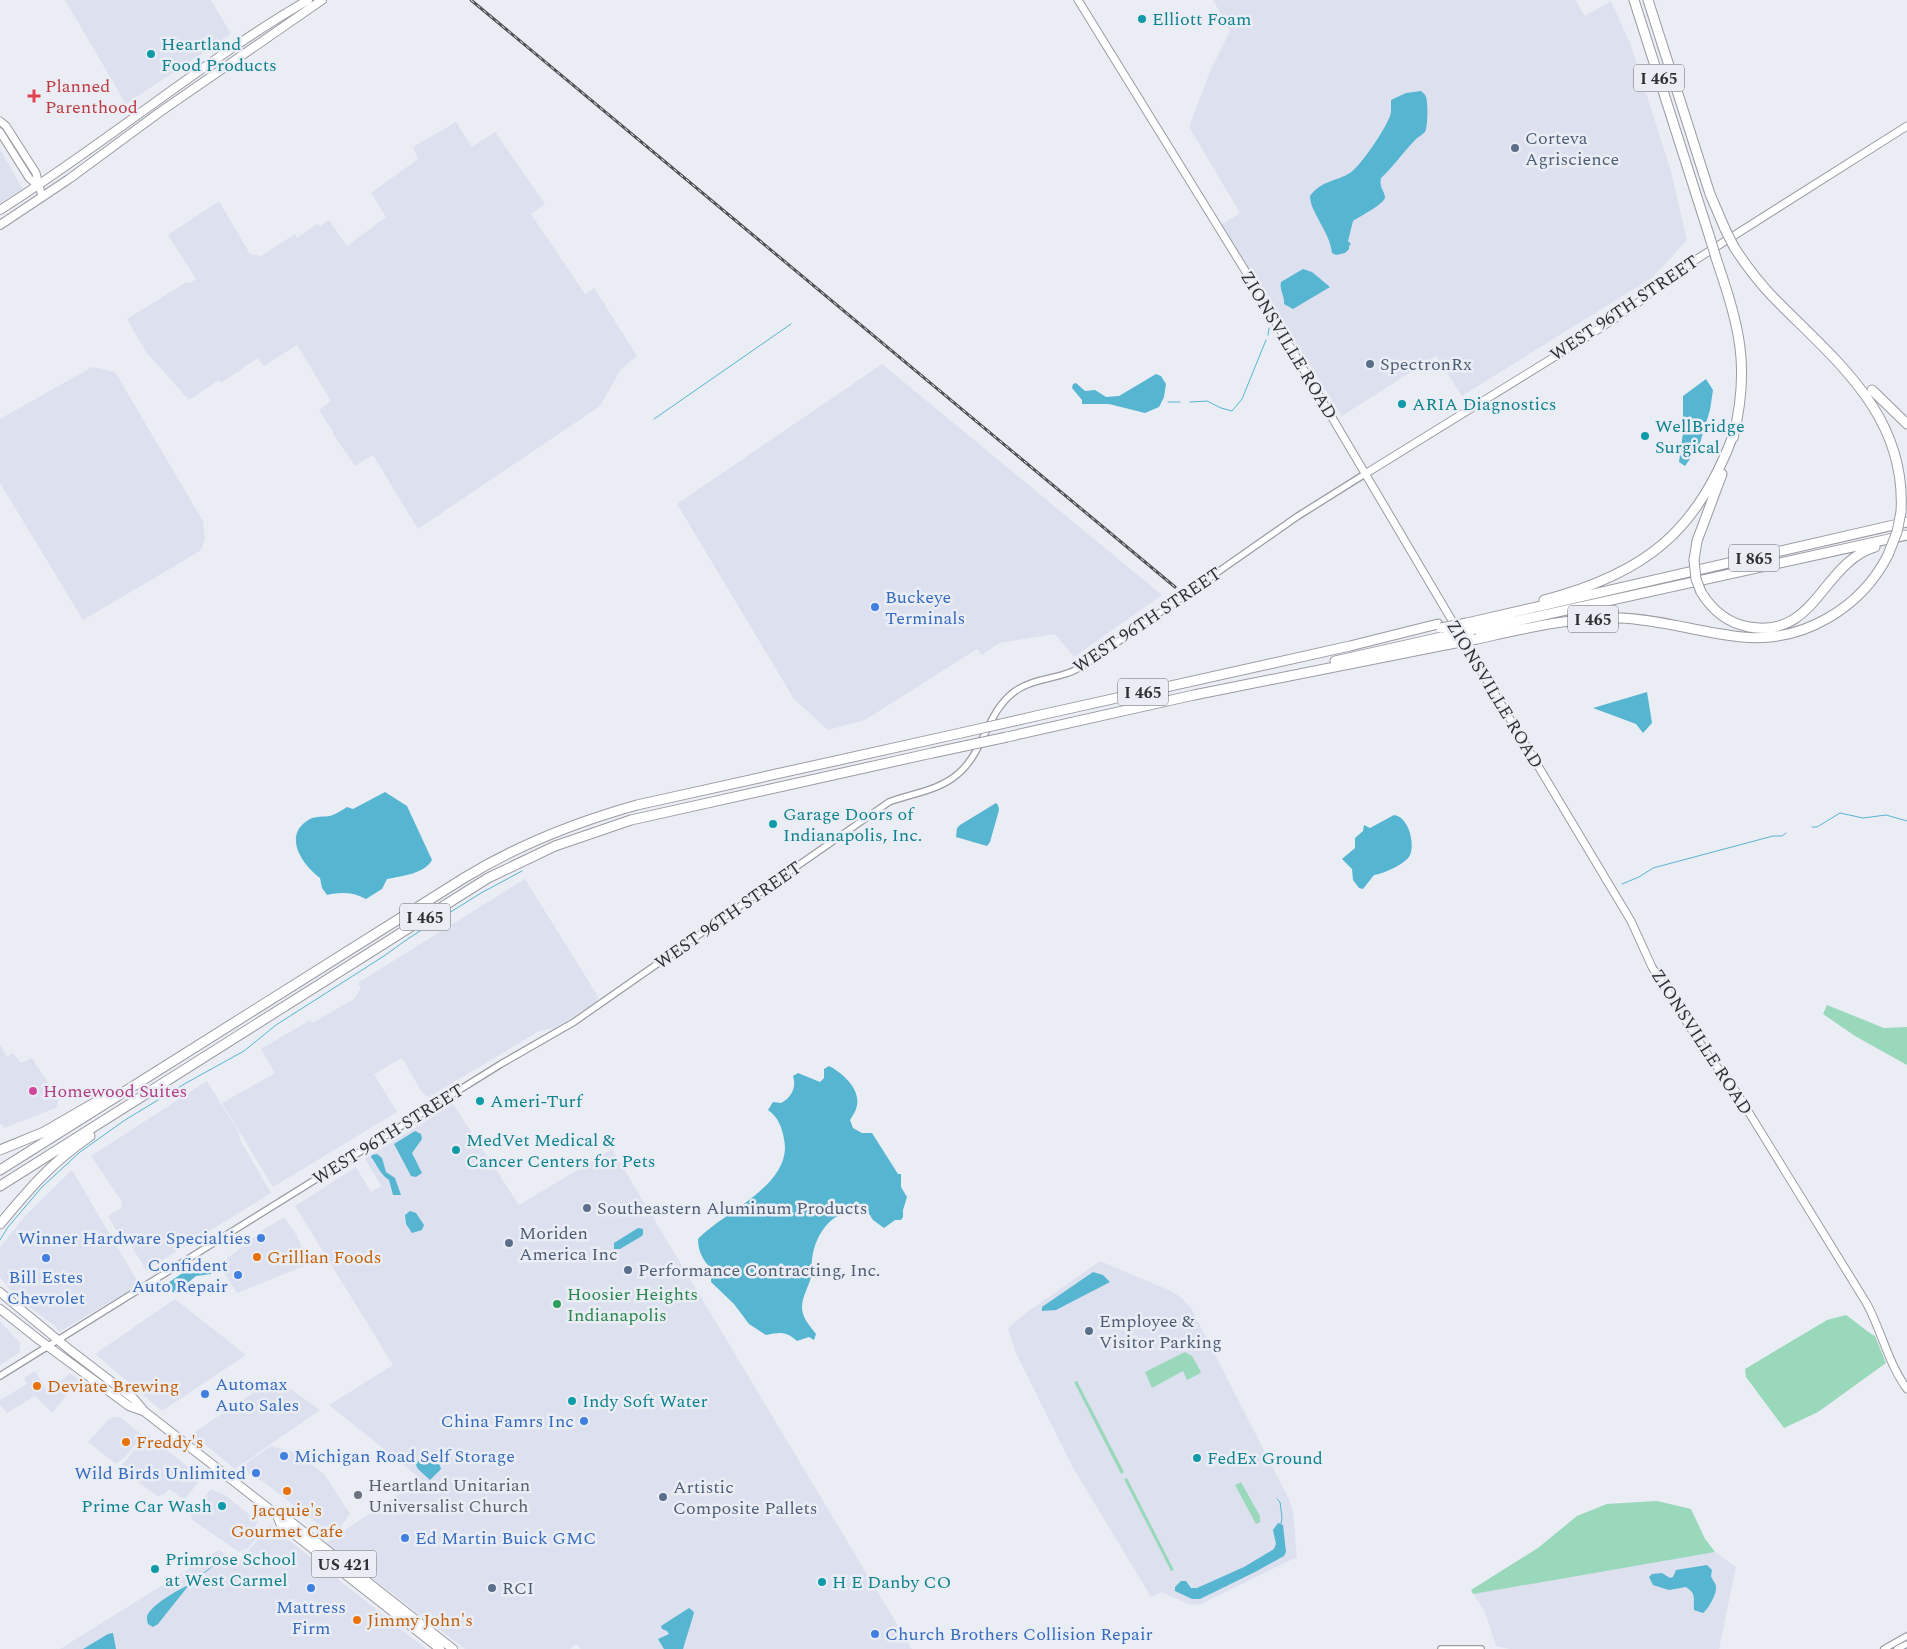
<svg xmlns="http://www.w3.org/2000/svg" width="1907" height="1649" viewBox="0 0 1907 1649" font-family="Spectral,serif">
	<rect width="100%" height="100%" fill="#ebedf5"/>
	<path fill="#dde0ef" d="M65,0H211L231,34L126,104Z
		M1213,0H1575L1585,16L1611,1L1630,43L1671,171L1687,240L1653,277L1462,396L1436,356L1342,416L1221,225L1240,213L1189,127L1211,69L1230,31Z
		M456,122L472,147L495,132L545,204L531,214L585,294L594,288L637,356L621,369L600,406L418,529L373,455L355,466L333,434V432L319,410L331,401L297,345L264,366L258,358L221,383L219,380L189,400L146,352L127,319L185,283H190L196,279L168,235L219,201L250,254L261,256L295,234L297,238L317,224L320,226L329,220L347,246L386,217L371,193L418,159L413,147Z
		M0,149L23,190L0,203Z
		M882,364L1162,595L1074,657L1055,634L999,643L982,655L977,649L865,720L828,730L794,699L677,504Z
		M92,367L115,372L203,521L205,540L200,551L83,620L0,483V419Z
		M525,879L599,998L593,1004L554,1028L539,1031L429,1097L423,1094L402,1058L374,1074L397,1112L273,1187L222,1103L275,1073L261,1049L310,1020L312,1023L354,999L361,988L358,983Z
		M0,1044L7,1057L13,1053L21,1063L32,1058L59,1100L56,1108L4,1128L2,1124H0Z
		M207,1081L239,1133L240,1140L271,1193L146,1270L129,1242L124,1245L108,1216L121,1208L122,1202L91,1156Z
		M453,1104L519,1205L612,1149L912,1649H581L577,1644L570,1649H465L326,1543L421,1479L329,1405L393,1365L295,1206L356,1167L371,1192L381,1186L365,1159Z
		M72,1170L138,1282L137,1286L59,1332L55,1326L16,1297L0,1277V1247L26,1215Z
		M284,1217L297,1236L309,1264L237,1293L219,1265L266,1228Z
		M1100,1261L1171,1291L1182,1298L1191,1308L1289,1499L1293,1511L1297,1557L1201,1604L1191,1605L1161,1592L1151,1597L1072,1466L1015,1351L1008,1328L1026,1313Z
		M175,1299L246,1355L162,1411L95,1354Z
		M0,1321L20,1343V1352L0,1365Z
		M35,1371L48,1393L70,1373L79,1380L52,1413L35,1396L7,1413L0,1404V1400L27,1384L24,1378Z
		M275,1378L320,1410L235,1469L192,1434Z
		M115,1417H120L142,1435L126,1456L116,1464L88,1442L108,1420Z
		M149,1436L202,1478L184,1500L169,1489L163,1495L157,1496L121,1469V1466L145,1438Z
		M271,1446L297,1453L324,1474L350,1514L334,1536L265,1483L249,1474L244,1465Z
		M211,1489L225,1495L258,1522L255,1526L261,1533L248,1548L239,1552L191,1519V1514Z
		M1657,1501L1691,1509L1705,1539L1715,1552L1736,1567L1719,1649H1510L1496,1646L1485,1612L1471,1590L1538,1548L1577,1516L1607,1504Z
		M270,1525L426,1649H60L219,1550L238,1563Z"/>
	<path fill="#9ad8bc" d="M1827,1005L1884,1028L1907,1027V1065L1855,1036L1823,1014Z
		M1846,1315C1857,1322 1864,1330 1875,1336L1886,1363L1818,1412L1784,1428L1746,1377L1745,1369L1827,1320Z
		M1185,1352L1192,1356L1201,1372L1199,1374L1187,1380L1183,1371L1152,1388L1145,1372Z
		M1077,1381L1124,1472L1121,1474L1074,1382Z
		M1127,1478L1174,1570L1171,1571L1124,1479Z
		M1241,1482L1260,1516V1522L1256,1524L1235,1485Z
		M1657,1501L1691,1509L1705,1539L1715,1552L1473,1594L1471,1590L1538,1548L1577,1516L1607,1504Z"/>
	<path fill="#56b5d1" d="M1421,91C1423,93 1425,94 1426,97C1428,101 1428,127 1425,132C1422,135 1418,137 1416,139C1403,152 1394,166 1381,178C1379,188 1384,190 1385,197C1386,203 1359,217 1353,221L1348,241L1351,244L1349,246V249L1345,253L1336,255L1332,253C1330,232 1310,212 1310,196C1322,180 1335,182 1350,173C1361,166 1390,123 1391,112C1391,108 1391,104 1391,100L1406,93Z
		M1303,269L1312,272L1330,287L1293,309L1284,304C1285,296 1279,290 1281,282Z
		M1156,374L1161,376L1166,384L1164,397L1159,407L1145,413L1109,404H1082V400L1072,388L1073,384L1076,383L1085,391L1095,390L1106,397L1119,396Z
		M1706,379L1713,390L1710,410L1699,446L1685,466L1679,462L1683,433V396Z
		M1647,692L1652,723L1643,733L1636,724L1593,708Z
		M385,792L407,806L432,860C424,874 402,876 387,879L382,889L366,899C353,892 341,892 327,895L322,888L320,878C301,864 282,834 310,819C316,816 324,817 330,816C336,814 342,810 347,807L353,809Z
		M996,803L998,805L999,810L990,842L987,846L956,837L957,828L960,825Z
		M1394,815C1409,817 1415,844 1410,855C1406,864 1383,874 1374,875L1363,889L1359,888L1353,880L1352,869L1342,859L1355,848V838L1363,831L1364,825L1370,828Z
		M829,1066C843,1073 863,1091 856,1109C855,1113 852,1116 850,1120L853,1128L862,1133H872L898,1174H901V1187L907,1197L903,1210V1217L901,1220H895L884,1228L873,1220L868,1212C839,1205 819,1226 813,1253C811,1261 812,1269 811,1277C809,1286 802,1297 802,1307C802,1318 810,1326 816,1334L814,1340L809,1337L797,1341C786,1331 780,1332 766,1335L749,1324L734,1304L711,1282L712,1269C703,1261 698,1251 698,1239C724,1212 794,1184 784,1139C782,1127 778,1117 768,1110L773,1102L781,1103C791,1098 797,1087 793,1076L798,1073L820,1082L824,1078V1069Z
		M415,1131L421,1134L422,1139L412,1153L422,1173L416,1177L411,1176L394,1144Z
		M377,1154L382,1158L386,1172L395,1178L401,1195H393L389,1180C380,1174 378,1166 371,1157L372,1155Z
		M410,1211L416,1213L424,1225L422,1230L412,1233L406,1224L405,1215Z
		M638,1228L643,1229V1234L642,1236L620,1249H614V1243Z
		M203,1261L212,1272L211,1274L196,1276L185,1285L189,1291L184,1287H180L177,1294L171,1291L168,1283L191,1267Z
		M1093,1272L1103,1275L1110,1282L1056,1310L1042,1311V1307Z
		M431,1453L436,1454L441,1469L430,1480L418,1469L415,1463Z
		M1278,1523L1283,1525L1286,1552L1284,1556L1255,1572L1200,1599H1192L1175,1591V1587L1181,1581H1186L1191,1588H1197L1244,1567L1274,1549L1276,1544L1273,1530Z
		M1707,1565L1712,1570L1711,1576C1712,1580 1716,1583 1716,1587C1717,1594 1708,1609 1703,1613L1694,1610C1693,1599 1697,1594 1686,1587L1669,1590L1653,1585L1649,1577L1652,1574L1662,1573L1670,1578L1673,1577L1676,1570Z
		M189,1585L158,1624L153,1627L148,1624C147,1621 147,1619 147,1616C151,1605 179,1589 189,1585Z
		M689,1608L693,1611L694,1613L683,1649H664L658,1639L669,1634L667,1631L662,1629L661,1626Z
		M113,1633L116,1649H83L108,1634Z"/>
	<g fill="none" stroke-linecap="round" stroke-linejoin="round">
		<path stroke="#56b5d1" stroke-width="1" d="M1268,335L1269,328
			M1168,402H1180
			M1190,402L1207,401L1221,408L1232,411L1242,399L1266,340
			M654,419L791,324
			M1812,827H1817L1840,813L1863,818L1886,815L1907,821
			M1622,884L1639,877L1653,868L1773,836H1782L1786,833
			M0,1240L8,1227L42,1187L80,1152L125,1120L186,1083L244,1051L276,1025L384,956L409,938L481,893L522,871
			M1277,1499L1280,1502L1282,1518L1281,1524
			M189,1585L215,1564"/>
		<defs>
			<path id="tertiary" d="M0,1376L501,1064L574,1022L889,802C913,793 939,791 959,773C984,751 987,712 1014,692C1030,680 1051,679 1068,673C1078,670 1086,663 1095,658L1298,516L1365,474
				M1441,1649H1481
				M1884,1649L1907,1636
				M1897,1649L1907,1644"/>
			<path id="secondary" d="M1078,0L1246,272L1457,629
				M0,121L6,126L36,173L42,197
				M0,132L29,178L38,186
				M1365,474L1585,338L1631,308L1689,264L1907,126
				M1462,639L1631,921L1652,967L1707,1054L1735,1090L1867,1304C1882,1332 1888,1363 1907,1389"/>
			<path id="primary" d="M0,210C105,144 200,63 308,0
				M0,225L69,179L160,112L322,0
				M0,1292L70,1350L134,1399L145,1412L277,1515L285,1517L453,1649
				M0,1309L38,1339L129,1406L143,1411
				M277,1515L280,1523L440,1649"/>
			<path id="motorway" d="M1634,0L1710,238
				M1648,0L1710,194L1725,229
				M1734,247C1745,264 1757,280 1771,295C1831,357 1907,412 1901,512
				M1716,258C1739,326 1751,366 1733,438
				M1872,390L1907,424
				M1694,560L1697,541L1722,474
				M1701,592C1712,610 1727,623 1749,627C1816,639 1822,563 1875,547
				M1544,600C1644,574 1698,532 1734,433
				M1467,623L1907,522
				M1471,631L1907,535
				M1477,639C1523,629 1571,617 1619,618C1660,619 1701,633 1742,637C1803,643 1861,608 1888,555
				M1335,661L1446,636
				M1036,716L1350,646L1438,624
				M1007,737L1194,695L1450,644
				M0,1150L44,1132L103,1098
				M0,1170L464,878C518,845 576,822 637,805L961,733
				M0,1186L488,878L555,846L631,820L932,753
				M0,1224C30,1188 51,1163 90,1136"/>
		</defs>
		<use href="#tertiary" stroke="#9a9ba3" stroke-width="8"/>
		<use href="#secondary" stroke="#9a9ba3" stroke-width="9"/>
		<use href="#primary" stroke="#9a9ba3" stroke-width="10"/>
		<use href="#motorway" stroke="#9a9ba3" stroke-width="11"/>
		<use href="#tertiary" stroke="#fff" stroke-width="5.5"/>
		<use href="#secondary" stroke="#fff" stroke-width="7"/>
		<use href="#primary" stroke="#fff" stroke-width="8"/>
		<use href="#motorway" stroke="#fff" stroke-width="9"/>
		<defs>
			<path id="rail" d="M471,0L1175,587"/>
		</defs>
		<use href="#rail" stroke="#505155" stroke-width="3"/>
		<use href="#rail" stroke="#ebedf5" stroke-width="1" stroke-dasharray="4" stroke-linecap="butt"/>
		<defs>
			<path id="motorway-bridge" d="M1725,229L1734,247
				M1710,238L1716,258
				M1888,555L1897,532L1901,512
				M1694,560L1696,579L1701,592
				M1441,628L1467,623
				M1446,636L1471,631
				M1450,644L1477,639
				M961,733L1036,716
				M932,753L1007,737"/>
		</defs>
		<use href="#motorway-bridge" stroke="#9a9ba3" stroke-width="11" stroke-linecap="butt"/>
		<use href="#motorway-bridge" stroke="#fff" stroke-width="9"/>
	</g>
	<g fill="#0f9aa8" stroke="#ebedf5" stroke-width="2">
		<circle cx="1142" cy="19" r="5"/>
		<circle cx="151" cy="54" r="5"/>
		<circle cx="1402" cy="404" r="5"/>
		<circle cx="1645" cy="436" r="5"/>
		<circle cx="773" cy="824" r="5"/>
		<circle cx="480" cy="1101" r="5"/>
		<circle cx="456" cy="1150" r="5"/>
		<circle cx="572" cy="1401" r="5"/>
		<circle cx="1197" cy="1458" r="5"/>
		<circle cx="222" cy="1506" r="5"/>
		<circle cx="155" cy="1569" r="5"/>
		<circle cx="822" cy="1582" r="5"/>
	</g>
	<path fill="#e0444e" stroke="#ebedf5" stroke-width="2" d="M31.5 88.5h5v5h5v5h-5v5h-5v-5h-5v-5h5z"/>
	<g fill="#5c6f8a" stroke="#ebedf5" stroke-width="2">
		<circle cx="1515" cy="148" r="5"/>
		<circle cx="1370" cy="364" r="5"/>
		<circle cx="587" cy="1208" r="5"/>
		<circle cx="509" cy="1243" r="5"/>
		<circle cx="628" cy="1270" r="5"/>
		<circle cx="1089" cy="1331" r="5"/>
		<circle cx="663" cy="1497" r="5"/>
		<circle cx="492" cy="1588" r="5"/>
	</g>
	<g fill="#3f7fe0" stroke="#ebedf5" stroke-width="2">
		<circle cx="875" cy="607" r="5"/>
		<circle cx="261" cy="1238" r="5"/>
		<circle cx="46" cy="1258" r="5"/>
		<circle cx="238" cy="1275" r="5"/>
		<circle cx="205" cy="1394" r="5"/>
		<circle cx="584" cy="1421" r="5"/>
		<circle cx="284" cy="1456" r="5"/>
		<circle cx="256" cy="1473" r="5"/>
		<circle cx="405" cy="1538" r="5"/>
		<circle cx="311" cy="1588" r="5"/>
		<circle cx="875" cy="1634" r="5"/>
	</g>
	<circle fill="#d1479c" stroke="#ebedf5" stroke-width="2" cx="33" cy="1091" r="5"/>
	<g fill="#e8710a" stroke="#ebedf5" stroke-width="2">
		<circle cx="257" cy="1257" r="5"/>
		<circle cx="37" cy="1386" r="5"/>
		<circle cx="126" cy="1442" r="5"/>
		<circle cx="287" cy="1491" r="5"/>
		<circle cx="357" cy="1620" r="5"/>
	</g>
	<circle fill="#2e9e5b" stroke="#ebedf5" stroke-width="2" cx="557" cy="1304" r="5"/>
	<circle fill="#6b7280" stroke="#ebedf5" stroke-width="2" cx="358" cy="1495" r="5"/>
	<g text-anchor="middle" stroke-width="5" stroke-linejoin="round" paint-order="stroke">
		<g fill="#ebedf5" stroke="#67696d" stroke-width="1">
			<rect x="1634" y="64.5" width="50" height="27" rx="4"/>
			<rect x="1729" y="544.5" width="50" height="27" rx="4"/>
			<rect x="1568" y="605.5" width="50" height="27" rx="4"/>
			<rect x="1118" y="678.5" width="50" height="27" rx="4"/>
			<rect x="400" y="903.5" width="50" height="27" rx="4"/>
			<rect x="311.5" y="1550.5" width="65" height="27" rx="4"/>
		</g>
		<g font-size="16" font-weight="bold" fill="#2f3033">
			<text x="1659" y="84">I 465</text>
			<text x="1754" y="564">I 865</text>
			<text x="1593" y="625">I 465</text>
			<text x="1143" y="698">I 465</text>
			<text x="425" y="923">I 465</text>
			<text x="344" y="1570">US 421</text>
		</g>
		<g font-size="18" fill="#0d838f" stroke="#ebedf5" text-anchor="start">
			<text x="1152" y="25">Elliott Foam</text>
			<text x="161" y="50">Heartland<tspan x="161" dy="21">Food Products</tspan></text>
			<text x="1412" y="410">ARIA Diagnostics</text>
			<text x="1655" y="432">WellBridge<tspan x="1655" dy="21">Surgical</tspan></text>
			<text x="783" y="820">Garage Doors of<tspan x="783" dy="21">Indianapolis, Inc.</tspan></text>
			<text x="490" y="1107">Ameri-Turf</text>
			<text x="466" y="1146">MedVet Medical &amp;<tspan x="466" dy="21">Cancer Centers for Pets</tspan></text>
			<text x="582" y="1407">Indy Soft Water</text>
			<text x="1207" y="1464">FedEx Ground</text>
			<text x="212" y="1512" text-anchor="end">Prime Car Wash</text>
			<text x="165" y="1565">Primrose School<tspan x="165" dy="21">at West Carmel</tspan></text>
			<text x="832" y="1588">H E Danby CO</text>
		</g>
		<g font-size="18" fill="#be3a42" stroke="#ebedf5" text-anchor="start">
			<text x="45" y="92">Planned<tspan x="45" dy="21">Parenthood</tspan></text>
		</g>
		<g font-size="18" fill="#4e5e75" stroke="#ebedf5" text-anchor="start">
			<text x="1525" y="144">Corteva<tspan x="1525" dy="21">Agriscience</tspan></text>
			<text x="1380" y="370">SpectronRx</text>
			<text x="597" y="1214">Southeastern Aluminum Products</text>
			<text x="519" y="1239">Moriden<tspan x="519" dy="21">America Inc</tspan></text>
			<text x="638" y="1276">Performance Contracting, Inc.</text>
			<text x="1099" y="1327">Employee &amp;<tspan x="1099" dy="21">Visitor Parking</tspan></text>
			<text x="673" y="1493">Artistic<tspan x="673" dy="21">Composite Pallets</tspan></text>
			<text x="502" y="1594">RCI</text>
		</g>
		<g font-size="18" fill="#2f3033" stroke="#ebedf5">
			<text transform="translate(1624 308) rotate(-34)" y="6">WEST 96TH STREET</text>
			<text transform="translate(1289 345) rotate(59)" y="6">ZIONSVILLE ROAD</text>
			<text transform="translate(1147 620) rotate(-34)" y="6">WEST 96TH STREET</text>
			<text transform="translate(1495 694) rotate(59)" y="6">ZIONSVILLE ROAD</text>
			<text transform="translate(728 915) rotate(-35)" y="6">WEST 96TH STREET</text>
			<text transform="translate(1702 1042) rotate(57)" y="6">ZIONSVILLE ROAD</text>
			<text transform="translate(388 1134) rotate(-32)" y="6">WEST 96TH STREET</text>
		</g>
		<g font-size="18" fill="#366cbe" stroke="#ebedf5" text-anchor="start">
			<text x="885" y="603">Buckeye<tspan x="885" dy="21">Terminals</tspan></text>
			<text x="251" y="1244" text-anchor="end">Winner Hardware Specialties</text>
			<text x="228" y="1271" text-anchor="end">Confident<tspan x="228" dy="21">Auto Repair</tspan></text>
			<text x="46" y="1283" text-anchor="middle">Bill Estes<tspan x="46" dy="21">Chevrolet</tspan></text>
			<text x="215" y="1390">Automax<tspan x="215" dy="21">Auto Sales</tspan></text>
			<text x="574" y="1427" text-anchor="end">China Famrs Inc</text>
			<text x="294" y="1462">Michigan Road Self Storage</text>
			<text x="246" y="1479" text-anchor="end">Wild Birds Unlimited</text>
			<text x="415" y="1544">Ed Martin Buick GMC</text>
			<text x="311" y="1613" text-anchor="middle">Mattress<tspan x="311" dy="21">Firm</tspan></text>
			<text x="885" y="1640">Church Brothers Collision Repair</text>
		</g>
		<g font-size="18" fill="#b23c85" stroke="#ebedf5" text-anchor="start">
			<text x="43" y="1097">Homewood Suites</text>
		</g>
		<g font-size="18" fill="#c56008" stroke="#ebedf5" text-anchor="start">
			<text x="267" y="1263">Grillian Foods</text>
			<text x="47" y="1392">Deviate Brewing</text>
			<text x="136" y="1448">Freddy's</text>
			<text x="287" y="1516" text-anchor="middle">Jacquie's<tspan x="287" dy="21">Gourmet Cafe</tspan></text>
			<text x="367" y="1626">Jimmy John's</text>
		</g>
		<g font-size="18" fill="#27864d" stroke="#ebedf5" text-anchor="start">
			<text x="567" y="1300">Hoosier Heights<tspan x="567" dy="21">Indianapolis</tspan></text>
		</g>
		<g font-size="18" fill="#5b616d" stroke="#ebedf5" text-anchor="start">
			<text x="368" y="1491">Heartland Unitarian<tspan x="368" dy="21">Universalist Church</tspan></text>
		</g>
	</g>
</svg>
